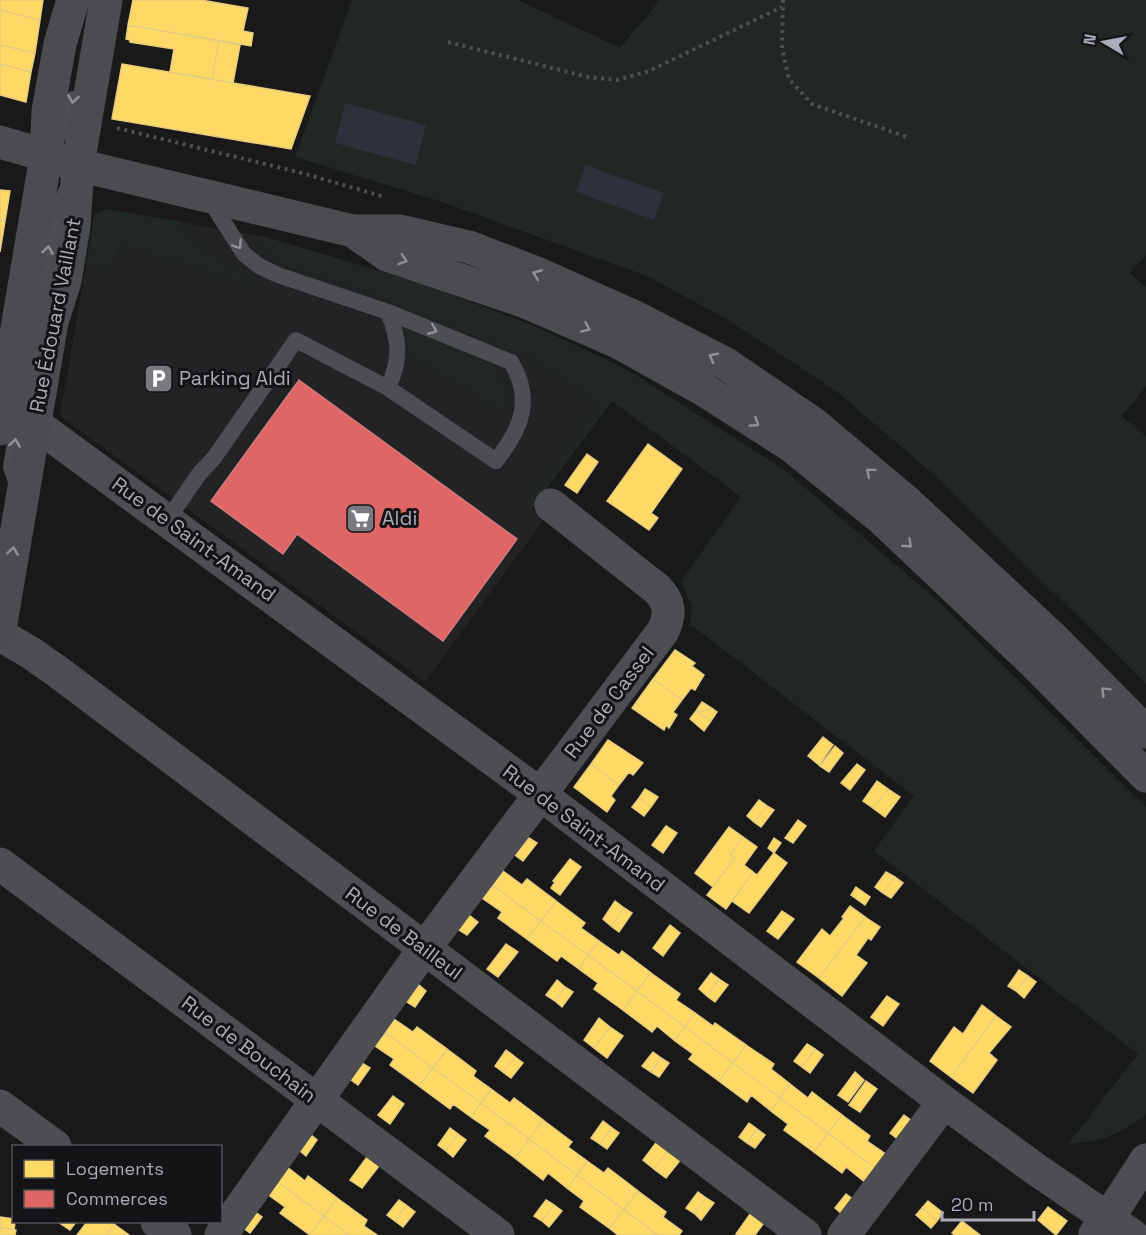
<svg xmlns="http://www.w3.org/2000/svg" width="1146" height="1235" viewBox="0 0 1146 1235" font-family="'Space Grotesk',sans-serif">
	<rect width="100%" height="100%" fill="#191919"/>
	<path fill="#232325" d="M106,209L262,236L426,285L539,328L612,401L532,508L545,518L425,682L60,416L95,214Z"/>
	<path fill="#212823" d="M352,0H518L620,48L660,0H1146V255L1130,273L1146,287V386L1122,416L1146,436V684L938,478L836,391L728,320L647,276L439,201L295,157Z
		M106,209L177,221L204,249L250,280L248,285L120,244L111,269L86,264L95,214Z
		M262,236L426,285L539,328L628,370L783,469L936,599L1146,807V1114C1119,1136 1101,1141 1068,1144L1138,1054L874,851L914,796L690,624L691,605L681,581L741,497L612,401L532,508L524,505L599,403L529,357L351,286L283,265L271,256L265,246Z
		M406,329L489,363C504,378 508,390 503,411L409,355Z"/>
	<path fill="#2c313b" d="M345,103L426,125L416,165L335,143Z
		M585,165L664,193L654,220L576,192Z"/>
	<path fill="#ffd966" stroke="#e6cc7f" stroke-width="1.5" d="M0,0H43L40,20L0,10Z
		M133,0H201L248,8L243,31L253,33L251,46L128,25Z
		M0,10L40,20L35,53L0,45Z
		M128,25L219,41L212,79L170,72L174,49L130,42V40L126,39Z
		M219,41L240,45L233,83L212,79Z
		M0,45L35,53L31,72L0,64Z
		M0,64L31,72L26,102L0,95Z
		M122,64L233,83L310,96L291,149L112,119Z
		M0,190L10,191L5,221L0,220Z
		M0,220L5,221L0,252Z
		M648,444L682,469L651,513L658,518L649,530L607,501Z
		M587,454L598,462L577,493L565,485Z
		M675,650L695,663L692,666L704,675L695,690L691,688L682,700L653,679Z
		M653,679L682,700L673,712L677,715L669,728L666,725L664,730L632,708Z
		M702,702L713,709L697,712L696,711Z
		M713,709L717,712L711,721L697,712Z
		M696,711L711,721L704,731L690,719Z
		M823,737L833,745L819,765L808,756Z
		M608,740L643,763L633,775L629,772L619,785L591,764Z
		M835,746L843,753L829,772L820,766Z
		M591,764L619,785L611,796L615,800L607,812L574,787Z
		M857,764L865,770L850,790L841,783Z
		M877,781L888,789L873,808L863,801Z
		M645,789L658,797L651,807L639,798Z
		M888,789L900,797L885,817L873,808Z
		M639,798L651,807L644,816L632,807Z
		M759,800L767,806L754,822L747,816Z
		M767,806L774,810L761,827L754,822Z
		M798,820L806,826L793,843L785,838Z
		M666,826L677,833L663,853L652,845Z
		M729,827L743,837L730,855L735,858L713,887L695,873Z
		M743,837L757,847L744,865L753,872L726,909L707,895L735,858L730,855Z
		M529,838L537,843L523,861L515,855Z
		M774,838L781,843L774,853L768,848Z
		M774,853L787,863L749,913L732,901L753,872L757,875Z
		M570,859L581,867L560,895L551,888L555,882L553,881Z
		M503,871L522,885L527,879L556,901L541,921L492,885Z
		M886,872L895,877L883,893L875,887Z
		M895,877L903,883L891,898L883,893Z
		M492,885L541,921L527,939L498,918L502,912L482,898Z
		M856,887L870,897L865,905L851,895Z
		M556,901L585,923L581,928L599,941L588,955L541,921Z
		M615,901L624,908L611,926L603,919Z
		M850,906L865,917L819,978L797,962L822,929L830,936L844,918L842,917Z
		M624,908L632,913L619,932L611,926Z
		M782,911L794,919L778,939L767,931Z
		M469,915L478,922L467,935L459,930Z
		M865,917L880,927L871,940L868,938L856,955L867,963L842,996L819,978Z
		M541,921L588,955L579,969L561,956L557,961L527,939Z
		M670,925L680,933L663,956L653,948Z
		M599,941L619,955L622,951L651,973L637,991L588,955Z
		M506,944L518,952L498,977L487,969Z
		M588,955L637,991L623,1010L594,989L598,983L579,969Z
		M1019,970L1028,976L1016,991L1008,986Z
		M651,973L680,994L676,1000L695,1013L685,1027L637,991Z
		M711,973L719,979L707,996L699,989Z
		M1028,976L1036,982L1024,998L1016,991Z
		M719,979L728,985L715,1002L707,996Z
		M557,980L565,987L555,1001L546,995Z
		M419,985L426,991L415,1007L407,1002Z
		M565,987L573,992L562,1007L555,1001Z
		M637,991L685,1027L674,1040L657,1026L652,1032L623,1010Z
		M887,996L899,1004L883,1026L871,1017Z
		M982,1005L996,1016L951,1077L930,1061L954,1027L963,1034Z
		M695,1013L713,1026L715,1023L746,1045L733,1063L685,1027Z
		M996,1016L1011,1027L989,1053L997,1060L973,1093L951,1077Z
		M599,1018L610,1027L594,1048L584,1040Z
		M394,1019L413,1032L417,1027L447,1049L433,1068L385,1032Z
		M610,1027L623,1036L607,1058L594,1048Z
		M685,1027L733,1063L719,1081L689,1059L693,1054L674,1040Z
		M385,1032L433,1068L419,1086L390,1065L394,1059L375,1046Z
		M807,1044L815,1049L802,1067L794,1061Z
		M746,1045L774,1064L771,1069L790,1084L780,1098L733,1063Z
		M447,1049L476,1071L473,1076L491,1089L481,1103L433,1068Z
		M815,1049L823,1055L810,1073L802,1067Z
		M506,1050L515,1057L503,1072L495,1066Z
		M653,1052L661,1058L651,1072L642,1066Z
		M515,1057L523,1063L511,1078L503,1072Z
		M661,1058L669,1063L659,1077L651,1072Z
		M362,1063L370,1068L358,1085L350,1079Z
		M733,1063L780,1098L771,1111L751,1095L747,1102L719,1081Z
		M433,1068L481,1103L471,1117L453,1104L450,1109L419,1086Z
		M855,1072L864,1080L848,1102L838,1095Z
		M866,1081L877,1089L860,1112L849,1105Z
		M790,1084L808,1098L812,1092L842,1115L828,1133L780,1098Z
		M491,1089L510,1103L514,1098L543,1120L529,1139L481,1103Z
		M393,1096L404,1104L390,1124L378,1115Z
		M780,1098L828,1133L814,1152L784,1130L788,1124L771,1111Z
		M481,1103L529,1139L515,1158L485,1136L490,1130L471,1117Z
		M842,1115L870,1136L867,1141L887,1155L876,1169L828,1133Z
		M904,1115L912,1121L899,1140L890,1133Z
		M543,1120L572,1142L568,1147L587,1161L577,1175L529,1139Z
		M603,1121L612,1128L600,1144L591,1138Z
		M749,1123L757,1129L747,1143L739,1137Z
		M450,1128L458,1134L446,1151L438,1145Z
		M612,1128L619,1133L607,1149L600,1144Z
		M757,1129L765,1135L755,1148L747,1143Z
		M828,1133L876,1169L866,1183L846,1167L842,1173L814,1152Z
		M310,1134L317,1140L306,1156L299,1150Z
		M458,1134L466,1140L453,1157L446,1151Z
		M529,1139L577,1175L567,1188L548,1173L543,1180L515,1158Z
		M658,1140L669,1149L654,1169L643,1160Z
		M669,1149L682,1158L666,1178L654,1169Z
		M367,1157L379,1166L362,1188L350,1180Z
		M587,1161L604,1173L608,1168L638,1191L624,1210L577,1175Z
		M286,1166L305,1181L308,1176L337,1198L324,1216L276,1181Z
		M577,1175L624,1210L609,1228L580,1207L584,1201L567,1188Z
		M276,1181L324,1216L310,1235L280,1213L285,1207L266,1193Z
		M638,1191L666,1212L663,1217L682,1231L679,1235H658L624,1210Z
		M698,1192L706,1198L695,1214L686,1208Z
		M846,1194L854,1200L843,1215L835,1208Z
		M337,1198L367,1220L364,1226L377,1235H349L324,1216Z
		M706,1198L714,1203L701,1220L695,1214Z
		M399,1200L406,1205L395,1221L387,1215Z
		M546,1200L554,1205L542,1221L534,1216Z
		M928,1201L943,1213L937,1221L922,1208Z
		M406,1205L415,1212L403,1227L395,1221Z
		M554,1205L562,1211L549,1227L542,1221Z
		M1048,1207L1067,1221L1056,1235L1038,1220Z
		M922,1208L937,1221L931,1228L916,1215Z
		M624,1210L658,1235H618L609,1228Z
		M753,1210L766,1220L755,1235H737L736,1234Z
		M254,1211L262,1217L250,1233L242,1227Z
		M324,1216L349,1235H310Z
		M0,1217L14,1219L15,1222L14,1230L0,1227Z
		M962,1221L980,1235H955L952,1233Z
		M58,1222H76L70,1230Z
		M87,1222H111L114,1224L107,1235H77Z
		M114,1224L129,1235H107Z
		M0,1227L16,1230L15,1235H0Z"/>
	<path fill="#e06666" stroke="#d07b7f" stroke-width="1.5" d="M299,380L517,539L443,641L297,534L283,554L211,501Z"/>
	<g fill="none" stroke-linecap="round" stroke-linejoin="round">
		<path stroke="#4f4f53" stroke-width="4" stroke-dasharray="3 4.5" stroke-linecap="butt" d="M783,0L782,48L789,79L812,104L910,138
			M448,42L588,77L617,80L649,71L782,7
			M117,128L298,172L385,197"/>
		<path stroke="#4d4e52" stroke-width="16" d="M53,145L71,116L73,99
			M388,312C400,341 401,359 388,388
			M18,487L11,467L52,223L68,187
			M168,519L199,474L214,458L296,340L388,388L496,461C521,429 534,400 511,362L388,312L278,275L259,266L244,254L209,199"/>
		<path stroke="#4d4e52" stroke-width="33" d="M34,423L540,794L944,1102L1034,1168L1132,1235
			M0,635L31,653L58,672L805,1235
			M0,864L498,1235
			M0,1106L55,1146
			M157,1222L175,1235
			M1095,1234L1109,1217L1146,1160
			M221,1235L424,949L663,631C671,614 670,602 657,589L551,505
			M844,1235L944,1102"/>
		<path stroke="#4c4c50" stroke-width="33" d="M0,142L78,165L353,231H400L469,247L539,274L633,316L726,364L814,424L908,503L1053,638L1146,732
			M353,231L387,255L526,302L618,342L704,390L790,445L882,519L1032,661L1146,776
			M0,429L46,156L48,111L60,44L73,0
			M0,629L52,322L65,281L74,226L78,165L106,0"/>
	</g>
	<defs><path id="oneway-chevron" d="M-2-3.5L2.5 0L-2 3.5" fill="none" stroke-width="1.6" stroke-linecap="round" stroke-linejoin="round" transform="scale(1.5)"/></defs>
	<g stroke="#8f909a">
		<use href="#oneway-chevron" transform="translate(73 99) rotate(99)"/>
		<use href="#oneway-chevron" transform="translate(238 245) rotate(56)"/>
		<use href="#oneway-chevron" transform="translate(48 250) rotate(-80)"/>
		<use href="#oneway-chevron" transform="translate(433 330) rotate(22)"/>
		<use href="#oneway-chevron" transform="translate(15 443) rotate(-81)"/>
	</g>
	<g stroke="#8e8f9a">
		<use href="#oneway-chevron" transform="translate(403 260) rotate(18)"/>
		<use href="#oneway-chevron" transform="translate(537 274) rotate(-158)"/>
		<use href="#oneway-chevron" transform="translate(586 328) rotate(24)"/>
		<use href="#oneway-chevron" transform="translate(713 357) rotate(-152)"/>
		<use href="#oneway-chevron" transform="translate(755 423) rotate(33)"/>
		<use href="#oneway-chevron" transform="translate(870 472) rotate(-140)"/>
		<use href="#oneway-chevron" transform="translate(908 544) rotate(43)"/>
		<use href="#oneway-chevron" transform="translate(13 551) rotate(-81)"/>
		<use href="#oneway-chevron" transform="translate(1105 691) rotate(-135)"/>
	</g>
	<defs>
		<symbol id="parking-square" viewBox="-11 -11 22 22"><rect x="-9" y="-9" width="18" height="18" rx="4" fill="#787981" stroke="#141315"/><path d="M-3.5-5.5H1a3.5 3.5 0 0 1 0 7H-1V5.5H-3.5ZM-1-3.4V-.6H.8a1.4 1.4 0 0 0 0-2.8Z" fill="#fff"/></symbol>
		<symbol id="supermarket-square" viewBox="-11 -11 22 22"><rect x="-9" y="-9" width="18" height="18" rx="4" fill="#787981" stroke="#141315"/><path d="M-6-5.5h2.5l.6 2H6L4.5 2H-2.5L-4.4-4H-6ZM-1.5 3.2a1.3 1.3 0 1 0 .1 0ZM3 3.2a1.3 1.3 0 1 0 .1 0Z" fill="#fff"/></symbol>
	</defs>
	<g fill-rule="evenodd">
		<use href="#parking-square" x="142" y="362" width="33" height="33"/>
		<use href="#supermarket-square" x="344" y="502" width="33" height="33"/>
	</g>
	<g text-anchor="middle" stroke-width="6" stroke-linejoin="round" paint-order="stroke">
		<g font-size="20" fill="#abacb9" stroke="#141315">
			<text transform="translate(55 315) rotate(-79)" y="7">Rue Édouard Vaillant</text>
			<text transform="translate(194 539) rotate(36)" y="7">Rue de Saint-Amand</text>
			<text transform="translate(609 702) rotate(-53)" y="7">Rue de Cassel</text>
			<text transform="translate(584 828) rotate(37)" y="7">Rue de Saint-Amand</text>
			<text transform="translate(404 933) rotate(37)" y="7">Rue de Bailleul</text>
			<text transform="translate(249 1049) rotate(37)" y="7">Rue de Bouchain</text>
		</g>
		<g font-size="20" fill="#abacb9" stroke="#141315" text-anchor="start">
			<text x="179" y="385">Parking Aldi</text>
			<text x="382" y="525">Aldi</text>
		</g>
	</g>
	<rect x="12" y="1145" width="210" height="78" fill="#141315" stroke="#505057" stroke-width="1.5"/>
	<rect x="24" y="1160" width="30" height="18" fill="#ffd966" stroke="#505057" stroke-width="1.5"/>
	<text x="66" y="1175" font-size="18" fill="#abacb9">Logements</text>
	<rect x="24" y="1190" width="30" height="18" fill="#e06666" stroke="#505057" stroke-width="1.5"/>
	<text x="66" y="1205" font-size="18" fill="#abacb9">Commerces</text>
	<g transform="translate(1104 42) rotate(280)" stroke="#141315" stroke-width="4.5" paint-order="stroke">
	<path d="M0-4.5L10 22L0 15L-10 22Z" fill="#abacb9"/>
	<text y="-9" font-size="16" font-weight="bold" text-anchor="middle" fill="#abacb9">N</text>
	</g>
	<path d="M942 1211v9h92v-9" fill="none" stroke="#abacb9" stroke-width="3"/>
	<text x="951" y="1211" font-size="18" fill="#abacb9" stroke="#141315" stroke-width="4.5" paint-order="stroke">20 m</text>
</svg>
